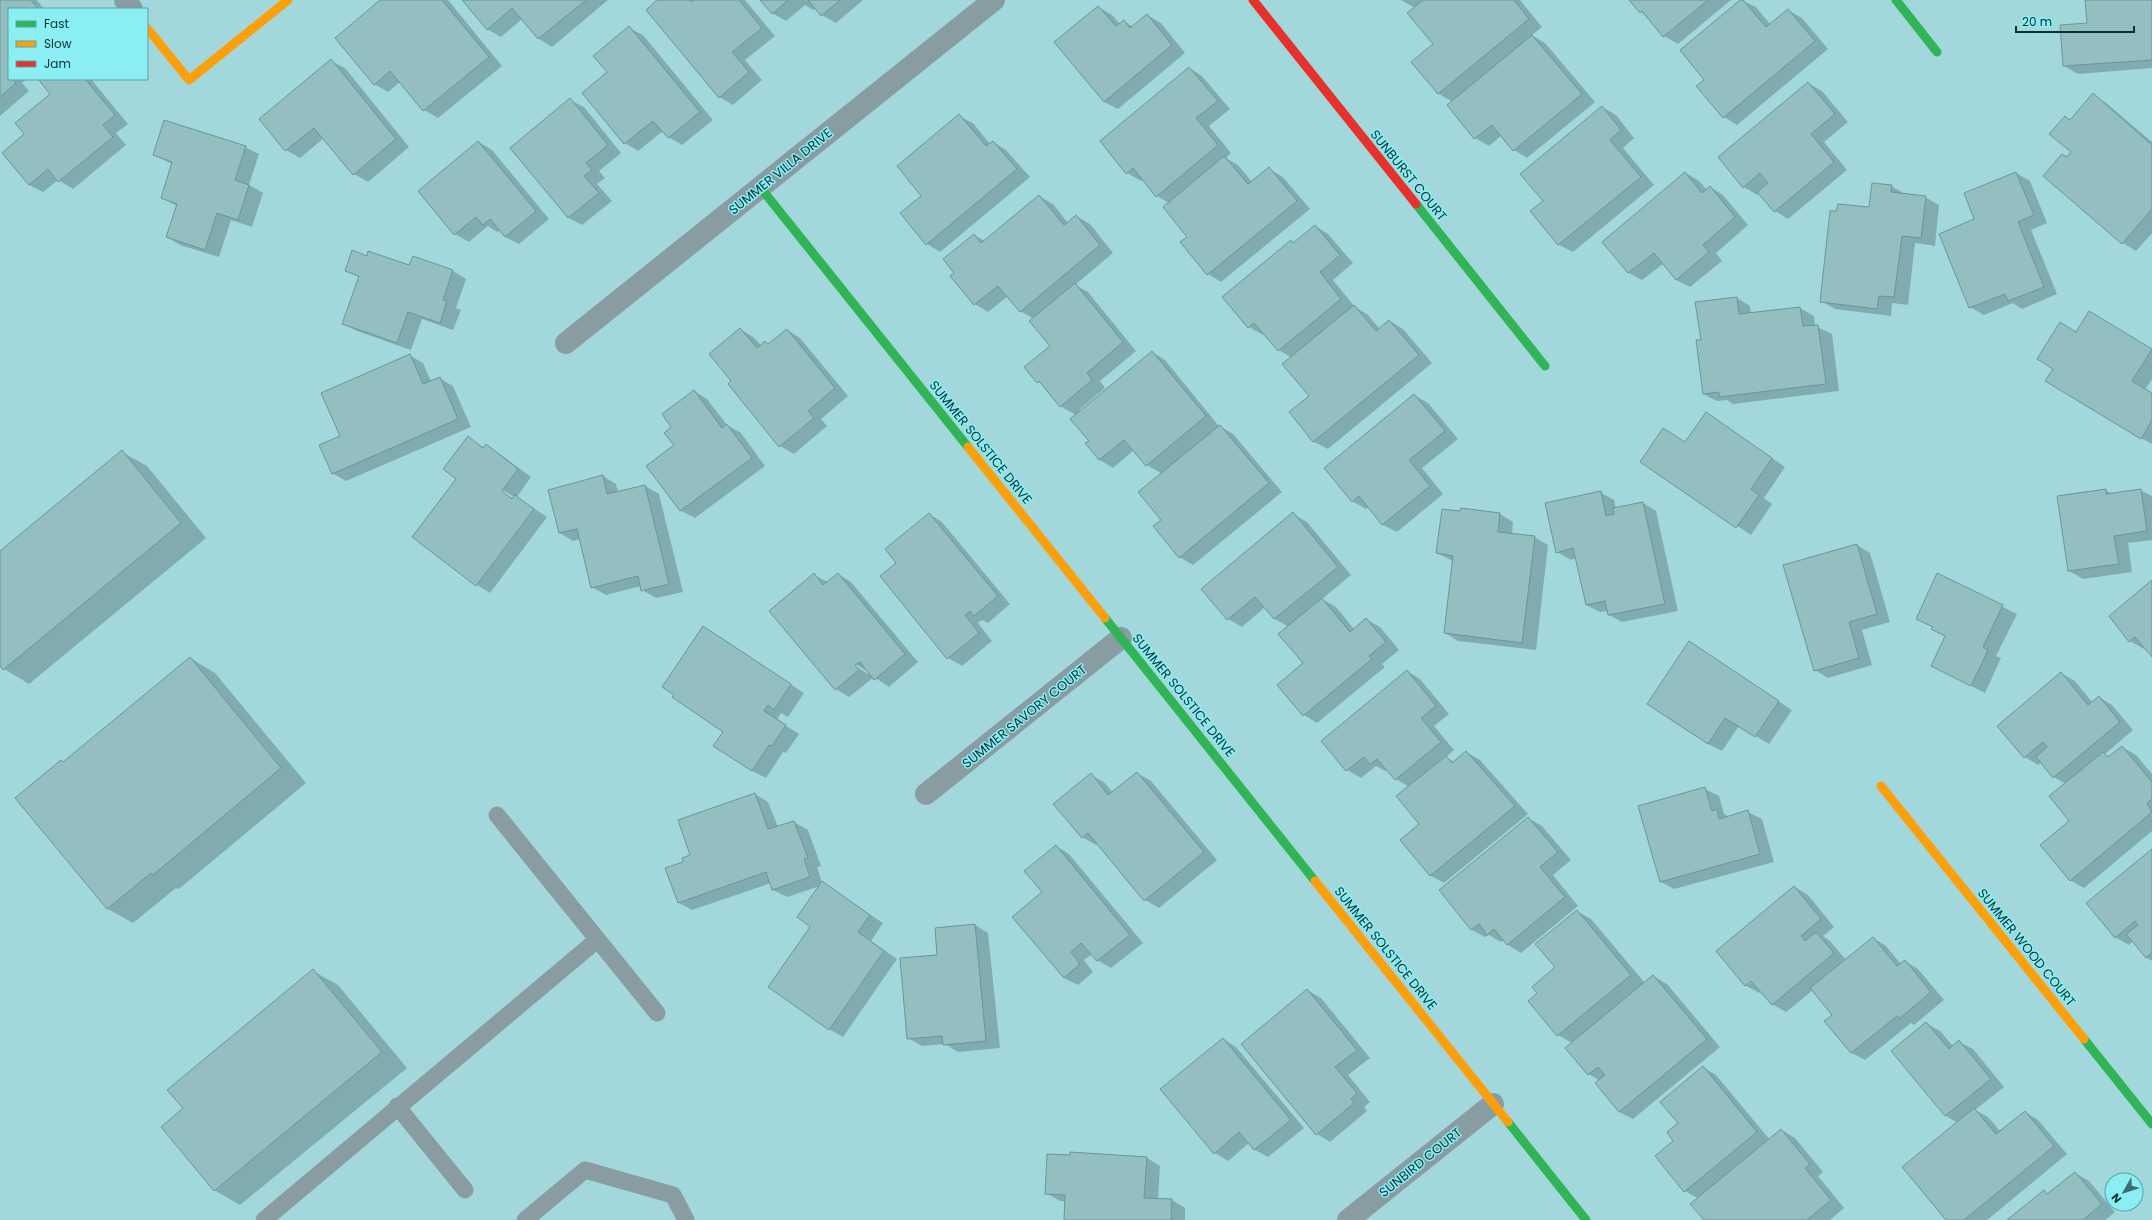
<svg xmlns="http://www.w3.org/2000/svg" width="2152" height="1220" viewBox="0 0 2152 1220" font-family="Poppins,sans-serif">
	<rect width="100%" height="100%" fill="#a2d8db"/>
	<path fill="#0003" fill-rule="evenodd" d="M0,0H37L44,9H9V79H26L22,83L29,91L0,116Z
		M382,0H448L502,66L438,118L424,110L400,82L388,92L374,84Z
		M463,0H608L552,47L539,39L522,19L501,37L487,29Z
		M659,0H745L775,36L745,60L762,80L733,105L719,97Z
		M762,0H863L836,23L822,15L816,8L813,10L805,5L786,21L772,13Z
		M1401,0H1520L1542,27L1532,35L1546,44L1595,102L1527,158L1514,150L1502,135L1489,146L1475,138L1453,102L1439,94L1413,63L1435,44L1415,8Z
		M1630,0H1731L1678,44L1664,36Z
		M1741,0L1756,7L1771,25L1788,10L1802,18L1828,49L1737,125L1724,117L1705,80Z
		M2086,0H2152V68L2078,74L2064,66L2088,24Z
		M1098,7L1112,15L1120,24L1124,21L1133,27L1147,15L1161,23L1185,53L1118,109L1104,102Z
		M629,28L643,35L713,120L682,145L668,137L663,131L638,151L625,143L608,72Z
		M331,61L345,68L409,147L368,182L354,174L324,138L300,158L286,150L261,119Z
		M1189,68L1202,76L1230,109L1209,126L1231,153L1226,158L1238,165L1252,182L1269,169L1283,177L1310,209L1221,282L1208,274L1169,203L1157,196L1143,179L1141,181L1127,173L1101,141Z
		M39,79H91L128,124L116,133L126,145L73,189L58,180L43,192L29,185L51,94Z
		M1808,83L1822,91L1848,122L1824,142L1847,170L1788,219L1775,211L1759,193L1757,195L1744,187Z
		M2093,95L2106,103L2152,142V233L2136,251L2123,243L2044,176L2072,152L2065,117L2071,120Z
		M570,100L584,107L621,153L599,171L605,178L597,184L612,201L582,225L569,218L511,149Z
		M1602,107L1616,115L1634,138L1623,148L1654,185L1573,252L1559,245L1531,211L1545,201Z
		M959,116L973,123L990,144L993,142L1006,150L1030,177L940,252L927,244L922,196Z
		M479,142L492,150L549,219L519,244L505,237L500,230L497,232L488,226L469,242L455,234Z
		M245,147L259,154L249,185L263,193L252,227L231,220L219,257L180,245L167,237L177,206L162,198L172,164L154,155Z
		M1686,173L1699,181L1707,190L1710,187L1723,195L1748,225L1716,253L1722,261L1690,287L1676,280L1663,264L1642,280L1629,273L1603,242Z
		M2016,173L2030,181L2047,223L2031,230L2057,294L2022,309L2013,303L1984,315L1970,307L1975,220Z
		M1891,186L1905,194L1925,197L1939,205L1935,246L1915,243L1908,305L1892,303L1891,316L1835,309L1821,301L1869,209Z
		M1039,196L1053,204L1068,223L1076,216L1090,224L1113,253L1075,285L1088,292L1136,351L1100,381L1105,388L1079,410L1080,411L1152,352L1165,360L1218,425L1233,434L1282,492L1193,565L1179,557L1162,520V474L1147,465L1134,450L1113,468L1100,460L1087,444L1090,441L1076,415L1060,406L1044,386L1038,382L1051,346L1034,319L1020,311L1008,296L988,312L975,304L955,273L974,235L985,241Z
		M1315,226L1328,234L1353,263L1333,280L1355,307L1367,314L1380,329L1390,321L1403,329L1432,363L1328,449L1314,442L1290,412L1310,396L1292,358L1279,350L1265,333L1263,335L1249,327L1291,242L1294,244Z
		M410,266L453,271L466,279L456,308L461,310L453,330L422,319L411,350L357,331L344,324L360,278L346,270Z
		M1737,298L1750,306L1751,314L1800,308L1814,316L1815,326L1832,334L1839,391L1733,404L1727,400L1717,401L1703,394Z
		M2103,320L2152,350V379L2145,390L2152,394V444L2141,438L2077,333Z
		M740,329L753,337L761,345L765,342L769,344L787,330L800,338L848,396L821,419L827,426L794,454L780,446L733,382Z
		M409,355L423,363L431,381L439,378L453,386L471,427L346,481L332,473L341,437Z
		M694,391L707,399L727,425L741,433L765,466L695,518L681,511L648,466L675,445L673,427Z
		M1414,395L1428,403L1458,439L1422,468L1443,494L1397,532L1383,525L1369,507L1366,509L1352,501Z
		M1719,422L1785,467L1764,498L1772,504L1751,535L1641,461L1685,443Z
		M468,438L485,448L486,446L500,454L531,477L517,497L547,517L490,593L477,585L458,478ZM498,487L514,497V499L497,489Z
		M122,452L147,466L206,538L29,684L4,669L0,665V552Z
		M603,476L616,484L618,492L645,486L659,494L683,592L656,598L642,590L641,586L606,595L592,587L580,539L573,541L560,533Z
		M2105,490L2112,494L2140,490L2152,496V540L2128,543L2132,572L2083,579L2069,571Z
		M1600,492L1614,500L1616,509L1643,503L1656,511L1678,611L1622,622L1609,615L1608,611L1600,612L1586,605L1576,558L1571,560L1557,552Z
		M929,514L942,522L1010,604L988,623L982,620L978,623L992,641L962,666L948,658L897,563Z
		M1293,514L1307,522L1351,575L1322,599L1336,607L1354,629L1366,619L1380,627L1399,650L1382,664L1385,667L1317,723L1304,715V664L1289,627L1275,619L1265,607L1242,627L1228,619L1203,589Z
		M1500,514L1513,522L1512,535L1534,537L1548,545L1536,650L1458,641L1445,633L1453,561L1437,553Z
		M1857,545L1870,553L1890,622L1862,630L1872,665L1828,678L1815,670Z
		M838,574L851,582L918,662L889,687L874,677L849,697L836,689L814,575L828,582ZM852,662L870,673L872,676L851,664Z
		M1938,575L2017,614L1996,656L2001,658L1985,693L1946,673V636L1918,618Z
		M2152,582V656L2145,648L2144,649L2130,641Z
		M703,627L804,693L788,717L781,713L777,720L799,734L786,753L783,752L766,778L752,771Z
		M1689,642L1792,710L1769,744L1739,726L1722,751L1708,744Z
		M190,658L215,673L306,783L179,889L176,888L133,923L108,909L17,798L63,763Z
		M1407,671L1420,679L1449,714L1434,726L1454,750L1446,757L1454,762L1466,752L1480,760L1528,814L1444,883L1431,876L1401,840L1421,824L1409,787L1396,779L1387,769L1385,771L1376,766L1361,778L1347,770L1322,741Z
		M2061,673L2075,681L2092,702L2099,697L2112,705L2133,730L2105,754L2110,757L2122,747L2136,755L2152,774V831L2084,888L2070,880L2071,821L2066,784L2054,777L2042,762L2038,765L2025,757Z
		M1137,773L1151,781L1217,860L1159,908L1145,900L1098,843L1096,845L1082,837L1091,775L1104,782L1113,793Z
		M1705,789L1719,796L1724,814L1729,817L1748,812L1762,819L1774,862L1674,889L1661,882Z
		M755,794L768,802L778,827L794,822L808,830L821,866L817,867L822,883L883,923L871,941L897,959L843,1037L829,1029L812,927L820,886L787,897L773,890L771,883L692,910L679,903L684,863Z
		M1528,818L1542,826L1571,860L1553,875L1578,906L1521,953L1508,945L1504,940L1501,942L1489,935L1485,937L1472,930L1440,891Z
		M1056,846L1069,854L1143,943L1111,968L1097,960L1092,954L1084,960L1093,972L1078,985L1064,978L1043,892Z
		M2152,850V961L2147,958L2133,941L2129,945L2115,937Z
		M1795,887L1808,895L1834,927L1823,936L1830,941L1846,960L1873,938L1886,946L1901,964L1905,961L1918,969L1944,1000L1914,1025L1911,1023L1865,1060L1852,1053L1826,1021L1833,1015L1813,990L1786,1012L1772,1004L1761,991L1759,993L1745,985ZM1756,978L1748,985V982Z
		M1577,911L1591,919L1645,983L1653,976L1667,984L1720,1047L1633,1119L1619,1112L1600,1081L1589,1074L1572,1043L1558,1035L1529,1001L1538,993L1556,967Z
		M975,925L988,933L1000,1048L958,1052L945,1044L922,1046L908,1038L938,956Z
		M313,971L338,985L407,1068L240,1205L214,1190L185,1108Z
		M1307,990L1321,998L1370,1058L1348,1075L1370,1102L1364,1107L1367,1111L1330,1142L1317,1134Z
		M1926,1023L1940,1031L1953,1046L1959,1042L1973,1049L2004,1087L1975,1110L1988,1117L2001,1132L2025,1112L2038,1120L2067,1154L1987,1220H1947L1958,1123L1946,1116L1893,1051Z
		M1223,1039L1236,1047L1304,1128L1268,1157L1255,1150L1249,1143L1228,1161L1215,1153Z
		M1703,1067L1716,1075L1770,1140L1782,1130L1795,1138L1823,1172L1818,1176L1844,1208L1830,1220H1705L1699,1199L1685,1191L1675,1141L1679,1124Z
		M1147,1158L1160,1166L1158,1200H1172L1185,1208V1220H1065L1066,1201H1060L1046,1193Z
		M2075,1173L2089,1181L2115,1212L2105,1220H2009L2044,1191L2049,1194Z"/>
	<path fill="#94bfc1" stroke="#679798" d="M0,0H31L38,9H9V79H13L16,83L0,97Z
		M380,0H442L489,57L423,111L390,71L374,85L335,38Z
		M462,0H586L538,39L512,8L487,30Z
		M657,0H689L691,2L694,0H739L762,28L732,52L749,72L719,98L646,10Z
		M760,0H788L772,14Z
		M808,0H840L821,16Z
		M1423,0H1514L1529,19L1438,94L1411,62L1433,44L1407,13Z
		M1629,0H1708L1663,37L1642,11L1640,13Z
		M1740,0H1743L1766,27L1788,9L1815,41L1723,118L1696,86L1704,80L1680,50Z
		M2085,0H2152V60L2063,66L2060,25L2087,23Z
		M1098,6L1116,26L1124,20L1130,28L1147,14L1172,45L1104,102L1054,42Z
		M629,26L700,112L668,138L653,121L624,144L582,93L607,72L593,56Z
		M1532,35L1582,94L1513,151L1492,125L1474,139L1447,105Z
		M331,59L396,139L353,175L314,128L285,151L259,119Z
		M1189,67L1218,101L1196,118L1218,145L1156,197L1133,168L1126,174L1100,141Z
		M38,79H85L115,115L103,125L113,137L58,182L48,169L29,185L2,153L24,134L15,123L50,94Z
		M1808,82L1835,114L1811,134L1834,162L1774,212L1757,192L1768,183L1760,173L1743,188L1718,157Z
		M2093,93L2152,145V209L2122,244L2043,176L2062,154L2067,157L2071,152L2049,134L2065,116L2070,120Z
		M570,98L608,145L586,163L592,170L584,176L599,193L568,218L510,148Z
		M1602,106L1621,130L1610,140L1641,177L1558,245L1530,211L1543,201L1520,174Z
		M959,114L986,146L993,141L1017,169L926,245L900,213L921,196L897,166Z
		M164,120L246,146L235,180L249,185L238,220L217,213L205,250L166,237L177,204L161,198L172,162L153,155Z
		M478,141L536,211L505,237L490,219L483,225L476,217L454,235L418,191Z
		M1224,156L1248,184L1269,167L1297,201L1207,275L1180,242L1187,237L1163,207Z
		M1685,172L1702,193L1710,186L1735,217L1703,245L1709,252L1676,280L1654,253L1628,273L1602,242Z
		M2016,172L2034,215L2018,222L2044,287L2008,301L2005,294L1969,308L1939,234L1974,219L1964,193Z
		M1872,183L1892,185L1891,192L1926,196L1921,238L1902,236L1894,297L1879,296L1877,309L1820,302L1830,211H1836L1838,204L1869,207Z
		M1039,195L1064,225L1076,215L1100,245L1020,312L998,286L974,305L950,276L954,273L943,259L974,234L981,243Z
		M1315,225L1340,255L1320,272L1341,299L1278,351L1254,323L1248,328L1222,297L1291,240L1293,243Z
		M352,250L367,256L368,251L409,265L413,256L453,270L443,300L447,301L440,323L408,312L397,343L342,324L359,276L345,271Z
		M1075,283L1123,342L1087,373L1092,380L1060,407L1039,381L1037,383L1024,367L1050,346L1029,321Z
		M1737,297L1739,314L1800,307L1803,326L1818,325L1826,384L1719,397V392L1703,394L1696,340H1701L1695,302Z
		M1354,305L1376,331L1389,320L1419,355L1313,442L1289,412L1309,396L1282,364Z
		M2089,311L2152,349L2132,381L2152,393V420L2141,439L2045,381L2053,369L2037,359L2060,322L2076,332Z
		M740,328L757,348L765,341L768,344L787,329L835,388L808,411L814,418L779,447L728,384L731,381L709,354Z
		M1152,351L1206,416L1146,466L1124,440L1099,460L1085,443L1089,441L1070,419Z
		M410,354L423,384L440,377L458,419L332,474L319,445L340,436L321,393Z
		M694,390L722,428L727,424L752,458L680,511L646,466L674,445L664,433L671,427L662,414Z
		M1414,394L1445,431L1409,460L1430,486L1382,525L1359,496L1352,502L1324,468Z
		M1706,412L1772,458L1751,489L1759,495L1736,528L1640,462L1663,428L1685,442Z
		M1220,425L1269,483L1179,558L1153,526L1161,520L1138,492Z
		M468,436L483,448L486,444L518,469L502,491L512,499L515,495L534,509L476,586L412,537L456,479L443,469Z
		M122,450L181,523L3,670L0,666V551Z
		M603,475L607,494L645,485L669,584L641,591L638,576L591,588L577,529L559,533L548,490Z
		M2106,489V494L2141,489L2147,531L2114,536L2119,564L2068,571L2057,496Z
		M1601,491L1606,516L1614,514L1613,508L1643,502L1665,604L1608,615L1605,601L1586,605L1573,548L1556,553L1545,503Z
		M1461,508L1500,513L1498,532L1535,536L1522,643L1444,633L1453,556L1436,553L1442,509L1460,511Z
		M1293,512L1338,567L1274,619L1255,597L1227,620L1201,589Z
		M929,513L998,596L974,616L970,611L965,615L979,633L947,659L880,576L896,563L885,549Z
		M1857,544L1877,614L1849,622L1859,658L1814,671L1783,565Z
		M814,573L823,585L838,573L905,654L874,680L860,662L855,665L859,670L835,690L769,611Z
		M1937,573L2003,605L1983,647L1988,650L1971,686L1931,666L1945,636L1931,629L1933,627L1916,619Z
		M2152,580V657L2135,637L2129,642L2109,616Z
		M1322,598L1350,632L1366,618L1386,642L1369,656L1372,659L1303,716L1277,685L1303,663L1278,634Z
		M703,626L791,684L774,710L768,705L764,711L786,725L772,746L769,745L752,771L713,746L723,732L672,697L674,695L662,687Z
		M1689,641L1779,701L1755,737L1725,718L1708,744L1647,704Z
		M190,657L281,768L153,875L151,873L107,909L15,798L61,760L63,762Z
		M1407,670L1436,706L1421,718L1441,742L1395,780L1377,759L1370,764L1364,757L1346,771L1321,741Z
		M2061,672L2088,705L2099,696L2120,722L2053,778L2036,757L2047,747L2043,742L2024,758L1997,726Z
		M2122,746L2152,782V799L2147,803L2152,812L2070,881L2040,845L2069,821L2049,796L2103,752L2108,757Z
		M1466,751L1515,806L1430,876L1400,840L1419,824L1396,796L1446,756L1452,763Z
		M1137,772L1204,852L1144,901L1088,833L1082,838L1053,804L1091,773L1108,795Z
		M1705,787L1712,811L1717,809L1719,819L1748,810L1760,854L1660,882L1638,806Z
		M755,793L768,829L794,821L808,858L804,859L810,877L772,890L766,872L678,903L665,868L683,862L682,858L690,855L678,820Z
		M1528,817L1558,852L1540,867L1565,897L1507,945L1494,929L1487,935L1479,924L1471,930L1439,890Z
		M1056,845L1130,935L1097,961L1081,943L1071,952L1080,964L1064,978L1012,917L1042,892L1024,871Z
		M2152,849V953L2146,958L2126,934L2138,925L2135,921L2115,938L2086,903Z
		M822,881L870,915L858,932L884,951L829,1030L768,987L810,927L797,917Z
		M1794,886L1821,919L1801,936L1805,941L1816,932L1834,953L1772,1005L1751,981L1745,986L1716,951Z
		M1577,910L1631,975L1557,1036L1528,1001L1537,993L1532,987L1555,967L1535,944Z
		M975,924L986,1041L943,1045L942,1036L907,1039L900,958L937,955L935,928Z
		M1873,937L1897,966L1905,960L1931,992L1900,1018L1897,1016L1851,1053L1824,1021L1832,1015L1810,988Z
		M313,969L382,1052L214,1191L161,1127L183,1108L167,1090Z
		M1653,975L1707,1039L1619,1112L1595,1083L1605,1075L1598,1067L1588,1075L1565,1048Z
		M1307,989L1357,1050L1335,1067L1357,1093L1351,1099L1354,1103L1316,1135L1241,1044Z
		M1926,1022L1949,1049L1959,1040L1991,1079L1945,1116L1891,1051Z
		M1223,1038L1291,1120L1254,1150L1239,1132L1214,1154L1160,1089Z
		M1703,1066L1757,1132L1684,1192L1655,1156L1673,1141L1667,1132L1678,1123L1660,1102Z
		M1974,1108L1996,1134L2025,1111L2054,1146L1964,1220H1946L1902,1167Z
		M1781,1129L1810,1164L1805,1168L1831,1200L1807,1220H1704L1690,1204Z
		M1070,1152L1147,1157L1144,1198L1172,1199L1171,1220H1064L1065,1195L1045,1194L1047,1154L1070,1155Z
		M2075,1172L2102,1204L2083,1220H2007L2044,1190L2047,1194Z"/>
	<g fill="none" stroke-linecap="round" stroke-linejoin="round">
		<path stroke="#889ca2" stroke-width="17" d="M497,815L657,1013
			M397,1106L465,1190
			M264,1220L597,940
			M525,1220L585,1170L673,1195L686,1220"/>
		<path stroke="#889ca2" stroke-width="22" d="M125,0L132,9
			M566,343L994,0
			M926,794L1121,638
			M1348,1220L1493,1104"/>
		<path stroke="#30b455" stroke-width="9" d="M1896,0L1937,52
			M760,187L968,447
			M1416,204L1545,366
			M1105,618L1315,881
			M2084,1039L2152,1124
			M1508,1122L1586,1220"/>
		<path stroke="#ff9f0a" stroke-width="9" d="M147,28L189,80L288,0
			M968,447L1105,618
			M1881,786L2084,1039
			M1315,881L1508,1122"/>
		<path stroke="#e5322d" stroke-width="9" d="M1253,0L1416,204"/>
	</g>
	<g text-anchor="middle" stroke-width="3" stroke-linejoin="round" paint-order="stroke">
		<g font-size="13" fill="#033335" stroke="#8aeef3">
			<text transform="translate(780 171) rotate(-39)" y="5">SUMMER VILLA DRIVE</text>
			<text transform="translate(1409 175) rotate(51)" y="5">SUNBURST COURT</text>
			<text transform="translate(981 442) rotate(51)" y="5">SUMMER SOLSTICE DRIVE</text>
			<text transform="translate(1184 695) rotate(51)" y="5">SUMMER SOLSTICE DRIVE</text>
			<text transform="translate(1024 716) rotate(-39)" y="5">SUMMER SAVORY COURT</text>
			<text transform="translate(2027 947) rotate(51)" y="5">SUMMER WOOD COURT</text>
			<text transform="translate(1386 948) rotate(51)" y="5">SUMMER SOLSTICE DRIVE</text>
			<text transform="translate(1420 1162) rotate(-39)" y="5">SUNBIRD COURT</text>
		</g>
	</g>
	<rect x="8" y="8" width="140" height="72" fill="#8aeef3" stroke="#54a3a7"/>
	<rect x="16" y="21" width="20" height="6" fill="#30b455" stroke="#54a3a7"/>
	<text x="44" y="28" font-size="12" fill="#033335">Fast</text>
	<rect x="16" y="41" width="20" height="6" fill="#ff9f0a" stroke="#54a3a7"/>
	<text x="44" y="48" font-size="12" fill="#033335">Slow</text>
	<rect x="16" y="61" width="20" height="6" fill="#e5322d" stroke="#54a3a7"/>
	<text x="44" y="68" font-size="12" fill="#033335">Jam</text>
	<g transform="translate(2124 1192) rotate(231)"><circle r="19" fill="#8aeef3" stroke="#54a3a7"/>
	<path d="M0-3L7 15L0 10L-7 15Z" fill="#3b6d6f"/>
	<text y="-6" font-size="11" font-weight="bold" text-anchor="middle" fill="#033335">N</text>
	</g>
	<path d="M2016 26v6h118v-6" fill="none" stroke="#033335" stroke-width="2"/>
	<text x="2022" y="26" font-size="12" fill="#033335" stroke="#8aeef3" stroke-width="3" paint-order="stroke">20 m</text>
</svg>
